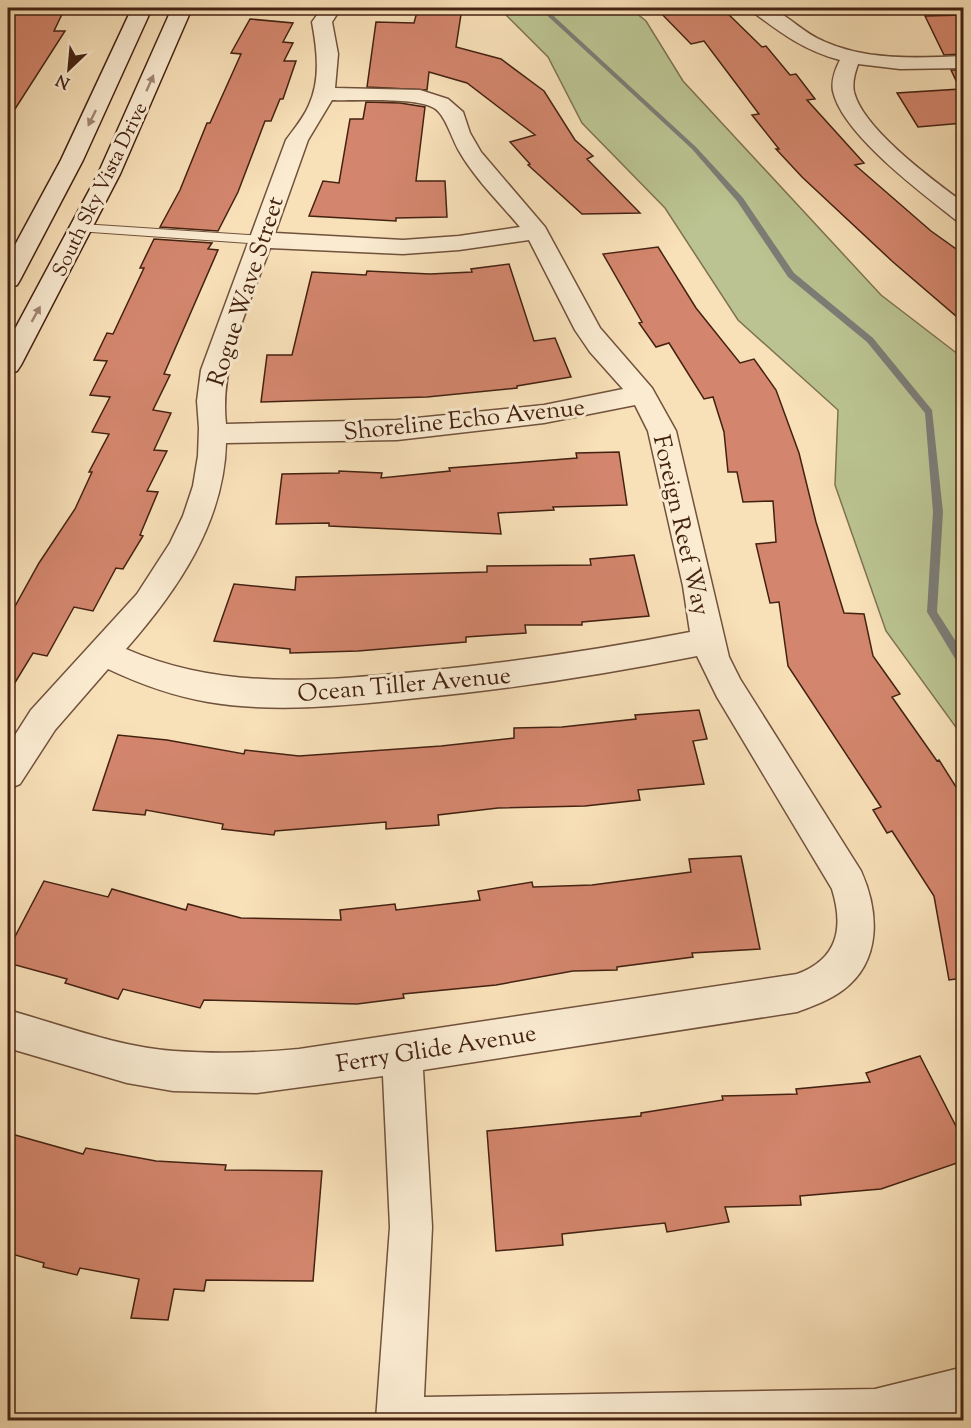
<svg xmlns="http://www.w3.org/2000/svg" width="971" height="1428" viewBox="0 0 971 1428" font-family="'Sorts Mill Goudy',serif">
	<rect width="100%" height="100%" fill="#f8e0b8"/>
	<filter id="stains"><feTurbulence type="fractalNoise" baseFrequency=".00333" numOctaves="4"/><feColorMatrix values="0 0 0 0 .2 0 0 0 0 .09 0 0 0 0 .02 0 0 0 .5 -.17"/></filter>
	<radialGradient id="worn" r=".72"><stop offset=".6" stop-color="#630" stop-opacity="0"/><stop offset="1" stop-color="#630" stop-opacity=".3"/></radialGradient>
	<path fill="#bac391" stroke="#7f7252" stroke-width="1.5" d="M499,8H630L646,21L683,81L881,295L963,358V737L886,631L835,485L838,410L738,320L665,208L582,123L548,57Z"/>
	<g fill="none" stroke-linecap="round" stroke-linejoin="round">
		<path fill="#7c7d77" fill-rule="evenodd" d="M539,8H545L696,147L743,198L794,273L873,338L932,410L943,512L937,612L964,654V668L960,667L927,612L933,512L925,413L867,342L788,277L737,201L692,149Z"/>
	</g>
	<path fill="#d3866d" stroke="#442212" stroke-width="1.5" d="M8,8H65L54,31H65L8,120Z
		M418,8H462L456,47L501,59L544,91L575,140L593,156L587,159L640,213L582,214L528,165L530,164L510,142L535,135L467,83L429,72L427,90L367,87L376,22L414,23Z
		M656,8H722L762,47L766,46L790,75L796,74L815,99L807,100L864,163L855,165L931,231L963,254V322L893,262L802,177L776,149H779L752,115L759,114L704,41L691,44Z
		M963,15V54L944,55L925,16Z
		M250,19L293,23L283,42L293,43L284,61H296L283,99H280L271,121H265L238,192L218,231L160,227L180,190L207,123H210L241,54L231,53Z
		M951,70H963V123L918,127L897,93L960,89Z
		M366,102L400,103L425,107L416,181H445L447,217L396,218V221L309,216L323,181L339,183L350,119H363Z
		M154,239L212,243L208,249L218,250L164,374L170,375L153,410L171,413L154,450L167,451L147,491L158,492L140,535L143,536L123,569L116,568L93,611L74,607L47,656L33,653L8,694V619L39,563L75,509L92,472H89L109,434L92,432L110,397L90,395L107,361L94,360L107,333L113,334L144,268H140Z
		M658,247L696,308L740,363L754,359L776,390L799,453L816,522L844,613L864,614L873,656L900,694L892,697L937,761L939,760L963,798V978L949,980L934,896L892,831L887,833L873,810L881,807L788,666L779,602L770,603L756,544L776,542L773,501L743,502L737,472H728L724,432L713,397L704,399L669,343L656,347L639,323L642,322L603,254Z
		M509,264L534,341L555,338L571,377L517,386V388L427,397L261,402L267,355H292L312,272L366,275L367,271L430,274L472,272L471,269Z
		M619,452L627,505L553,507L554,510L498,513L501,534L329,526V523L276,524L282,474L339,473V471L382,473L381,478L450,471L449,468L577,458L576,453Z
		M634,555L649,616L582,622V625H525L526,633L466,637V642L358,651L290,653V649L214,641L234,584L295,590L296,577L487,572V566L591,565L590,559Z
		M699,710L707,739L693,741L704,784L638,790L640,800L585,806L498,808L438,815L439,825L386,829V822L275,831L274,835L222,829L223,824L146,810L145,815L93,810L118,735L167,740L244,754L245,750L299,756L441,746L514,738V728L562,727L636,719L635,715Z
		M741,856L760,949L692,953L693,957L617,967V970L573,971L496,985L403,994L404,998L357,1004L204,1000L200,1008L123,989L118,999L65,983L67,979L8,963V950L44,881L108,897L112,889L186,910L188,904L241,918L341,920L340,910L395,904L396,910L480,900L478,891L532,882L533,887L592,885L691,872L689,859Z
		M920,1056L963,1140V1161L881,1189L800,1196L801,1205L725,1207L729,1222L667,1232L665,1223L562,1234L563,1245L496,1251L487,1131L641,1116V1113L723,1100L722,1096L797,1094L796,1089L870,1082L866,1073Z
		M8,1133L83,1154L86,1148L156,1161L226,1165L225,1170L322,1171L313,1281L206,1280L204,1291L174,1289L168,1320L131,1318L139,1279L80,1268L77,1275L43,1267L44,1263L8,1253Z"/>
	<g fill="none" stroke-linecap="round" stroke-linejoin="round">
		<defs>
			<path id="service" d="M82,224L262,236L269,240L262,244L77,231L75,228L77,225Z"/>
			<path id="minor" d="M322,8H341L332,22L338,54L335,88L420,90L448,99L463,112L470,133L481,152L545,227L600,328L652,388L676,431L729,657L740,679L861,871C879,911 882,961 843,990C830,1000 813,1006 797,1012L423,1070L432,1227L424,1397L875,1389L964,1367V1413L934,1420H376L390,1227L383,1076L257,1093L173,1091L127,1083L8,1048V1010C62,1025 118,1047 174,1051C216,1054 258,1053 299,1049L797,974C838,959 844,928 832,889L717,697L697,656C601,675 505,690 408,699C341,706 274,713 208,702C173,696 140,684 108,669L55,730L20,784L8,789V746L31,710L137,594L170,543L183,516L193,486L198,456L199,428L197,401L201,370L286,140C294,129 304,117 309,105C321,79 317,49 312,22ZM332,100C356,101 415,97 434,108C445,114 452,139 459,151C475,179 500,203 520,227L459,236L403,240L275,233L308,140ZM529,240L575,330L590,352L623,389L544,405L397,420L226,424C219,363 250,304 270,248L403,254L459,250ZM635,405L648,431L683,586L690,632C603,649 514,662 425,671C323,681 222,691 126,649C177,591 224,523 226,443L397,440L544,423Z
				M751,8C757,8 768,6 773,9C791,18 804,33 823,41C867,61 917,58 964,56V68L900,69L858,64C855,73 852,82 854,92C863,129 933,180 964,203V222L956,220C922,193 842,134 833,91C831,80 835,70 840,60C805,51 781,33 753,12Z"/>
			<path id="secondary" d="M132,8H152L83,160L20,280L17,285L8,288V258L61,160Z
				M172,8H192L120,174L21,365L17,371L8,374V342L98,174Z"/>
		</defs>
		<use href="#service" stroke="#71523c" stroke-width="2"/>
		<use href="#minor" stroke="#71523c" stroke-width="3"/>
		<use href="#secondary" stroke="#442212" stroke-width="3"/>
		<use href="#service" fill="#faebd1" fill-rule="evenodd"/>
		<use href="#minor" fill="#faebd1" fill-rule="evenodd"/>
		<use href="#secondary" fill="#faebd1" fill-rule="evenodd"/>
	</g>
	<defs><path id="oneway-solid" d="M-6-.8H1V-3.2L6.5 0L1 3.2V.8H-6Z" transform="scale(1.5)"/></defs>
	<g fill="#9f8672">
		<use href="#oneway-solid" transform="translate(150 83) rotate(-66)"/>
		<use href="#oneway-solid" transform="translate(92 118) rotate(116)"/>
		<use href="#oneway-solid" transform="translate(36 314) rotate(-61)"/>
	</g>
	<g text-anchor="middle" stroke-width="6" stroke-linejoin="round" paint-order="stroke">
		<g font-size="20" fill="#442212" stroke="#faebd1">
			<text transform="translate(99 189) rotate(-64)" y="7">South Sky Vista Drive</text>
		</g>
		<g font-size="24" fill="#442212" stroke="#faebd1">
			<text transform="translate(245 291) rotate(-72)" y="8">Rogue Wave Street</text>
			<text transform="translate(464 419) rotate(-6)" y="8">Shoreline Echo Avenue</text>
			<text transform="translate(682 525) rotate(77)" y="8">Foreign Reef Way</text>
			<text transform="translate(404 684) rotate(-5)" y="8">Ocean Tiller Avenue</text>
			<text transform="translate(436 1048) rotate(-9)" y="8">Ferry Glide Avenue</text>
		</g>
	</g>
	<rect width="971" height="1428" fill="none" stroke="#f8e0b8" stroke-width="30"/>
	<rect x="9" y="9" width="953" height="1410" fill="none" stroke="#442212" stroke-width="3"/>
	<rect x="15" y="15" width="941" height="1398" fill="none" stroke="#442212" stroke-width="1.5"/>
	<g transform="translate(69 69) rotate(206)" stroke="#faebd1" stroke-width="4.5" paint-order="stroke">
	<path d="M0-4.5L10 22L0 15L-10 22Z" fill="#442212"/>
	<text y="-9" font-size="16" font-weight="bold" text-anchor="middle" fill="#442212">N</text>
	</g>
	<rect width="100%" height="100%" filter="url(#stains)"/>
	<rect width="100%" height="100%" fill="url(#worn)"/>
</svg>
